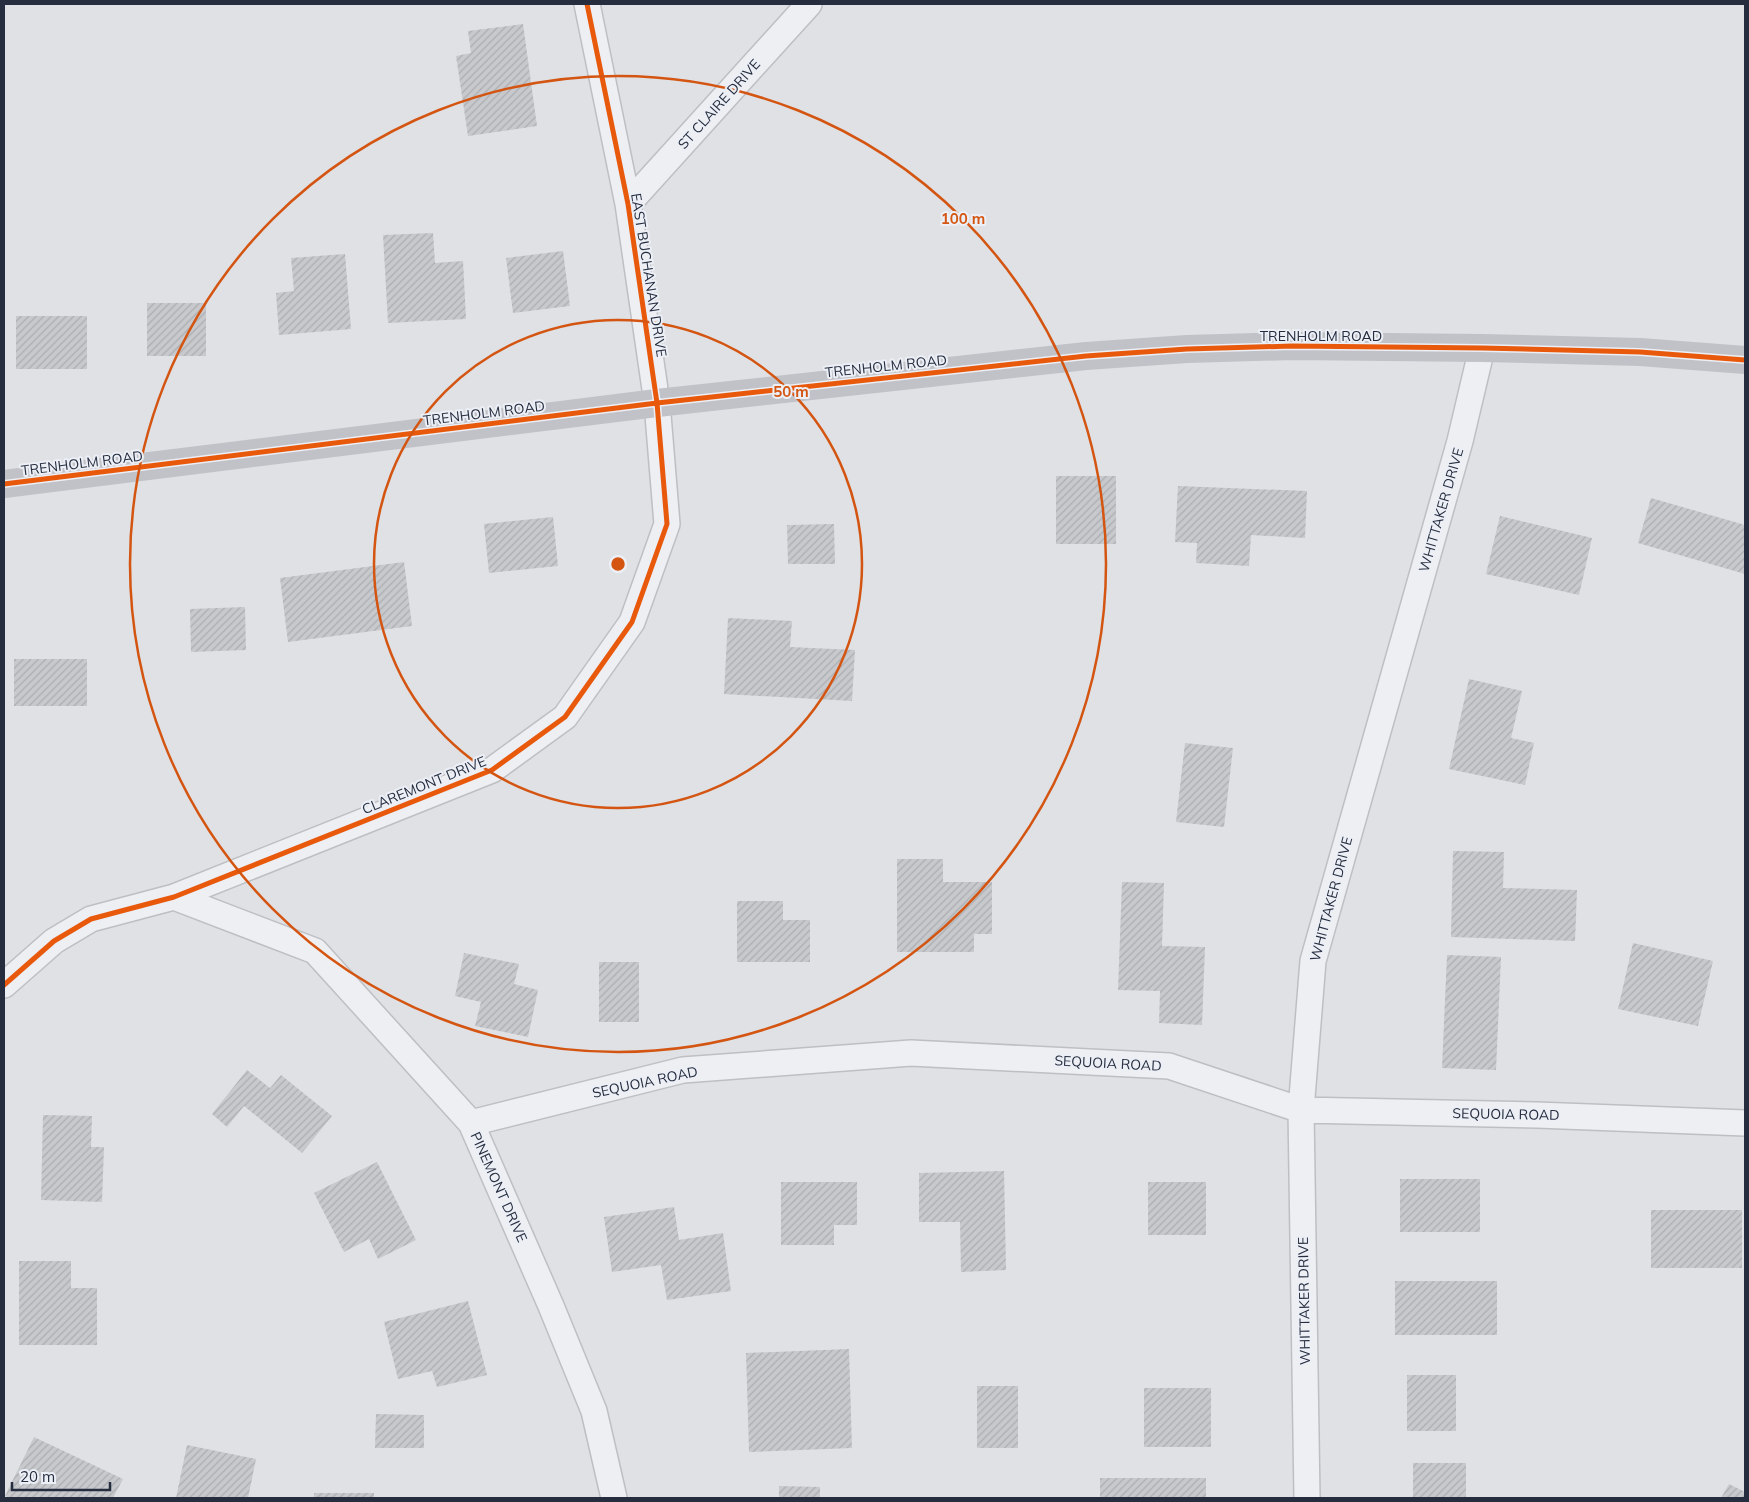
<svg xmlns="http://www.w3.org/2000/svg" width="1749" height="1502" viewBox="0 0 1749 1502" font-family="Mulish,sans-serif">
	<defs>
		<pattern id="building-hatch" width="6" height="6" patternUnits="userSpaceOnUse" patternTransform="scale(1.25)"><rect width="6" height="6" fill="#c7c9cd"/><path d="M-1 1l2-2M0 6l6-6M5 7l2-2" fill="none" stroke="#abadb1"/></pattern>
	</defs>
	<rect width="100%" height="100%" fill="#dfe1e5"/>
	<path fill="url(#building-hatch)" d="M523,24L537,126L468,136L456,56L471,53L468,31Z
		M433,233L435,263L463,261L466,319L388,323L383,235Z
		M563,251L570,306L513,313L506,258Z
		M345,254L351,329L279,335L276,293L294,291L291,258Z
		M147,303H206V356H147Z
		M16,316H87V369H16Z
		M1056,476H1116V544H1056Z
		M1178,486L1307,491L1305,538L1251,535L1249,566L1196,563L1197,543L1175,542Z
		M1651,498L1745,525V574L1638,543Z
		M1500,516L1592,538L1579,595L1486,574Z
		M553,517L558,566L489,573L484,524Z
		M834,524L835,564H788L787,525Z
		M404,562L412,626L288,642L280,578Z
		M245,607L246,650L191,652L190,609Z
		M728,618L792,621L790,647L855,650L852,701L724,694Z
		M14,659H87V706H14Z
		M1469,679L1522,691L1511,738L1534,743L1525,785L1449,769Z
		M1185,743L1233,748L1224,827L1176,822Z
		M1453,851L1504,852L1503,888L1577,890L1575,941L1451,937Z
		M897,859H943V882H992V934H974V952H897Z
		M1122,882L1164,883L1162,946L1205,947L1202,1025L1159,1023L1160,991L1118,990Z
		M737,901H783V920H810V962H737Z
		M1633,943L1713,961L1698,1026L1618,1009Z
		M464,953L519,964L514,984L538,990L528,1037L475,1026L481,1002L455,996Z
		M1447,955L1501,957L1496,1070L1442,1068Z
		M599,962H639V1022H599Z
		M247,1070L270,1088L281,1075L332,1116L302,1153L244,1106L227,1127L212,1114Z
		M43,1115L92,1116L91,1147H104L102,1202L41,1200Z
		M377,1162L416,1240L378,1259L369,1239L344,1252L314,1193Z
		M1004,1171L1006,1270L961,1272L960,1222H919V1173Z
		M1400,1179H1480V1232H1400Z
		M781,1182H857V1225H834V1245H781Z
		M1148,1182H1206V1235H1148Z
		M674,1207L679,1240L723,1233L731,1291L667,1300L661,1265L612,1272L604,1217Z
		M1651,1210H1742V1268H1651Z
		M19,1261H71V1288H97V1345H19Z
		M1395,1281H1497V1335H1395Z
		M468,1301L487,1375L437,1387L432,1371L398,1379L384,1322Z
		M849,1349L852,1448L749,1452L746,1353Z
		M1407,1375H1456V1431H1407Z
		M977,1386H1018V1448H977Z
		M1144,1388H1211V1447H1144Z
		M376,1414L424,1415V1448H375Z
		M34,1437L123,1479L113,1498H10L5,1496Z
		M187,1445L256,1459L248,1498H176Z
		M1413,1463H1466V1498H1413Z
		M1100,1478H1206V1498H1100Z
		M1729,1484L1745,1492V1498H1721Z
		M779,1486L820,1487V1498H779Z
		M314,1493H374V1498H314Z"/>
	<g fill="none" stroke-linecap="round" stroke-linejoin="round">
		<defs>
			<path id="street" d="M628,204L809,4
				M174,897L315,951L471,1123L551,1306L594,1411L614,1498
				M4,985L54,941L91,919L174,897L492,770L565,717L632,622L667,524L657,403L628,204L587,4
				M471,1123L683,1070L911,1053L1169,1066L1301,1110L1537,1115L1745,1123
				M1307,1498L1301,1110L1313,961L1460,441L1482,348"/>
		</defs>
		<use href="#street" stroke="#bdbfc3" stroke-width="28"/>
		<use href="#street" stroke="#eeeff2" stroke-width="25"/>
		<path stroke="#c0c2c8" stroke-width="28" d="M4,484L657,403L1086,356L1187,349L1292,346L1482,348L1640,352L1745,360"/>
		<defs>
			<path id="cycleway" d="M4,484L657,403L1086,356L1187,349L1292,346L1482,348L1640,352L1745,360
				M4,985L54,941L91,919L174,897L492,770L565,717L632,622L667,524L657,403L628,204L587,4"/>
		</defs>
		<use href="#cycleway" stroke="#eceff5" stroke-width="8"/>
		<use href="#cycleway" stroke="#e8590c" stroke-width="5"/>
	</g>
	<g fill="none" stroke="#d45511" stroke-width="2.5">
		<circle cx="618" cy="564" r="244"/>
		<circle cx="618" cy="564" r="488"/>
	</g>
	<g text-anchor="middle" stroke-width="4" stroke-linejoin="round" paint-order="stroke">
		<g font-size="14" fill="#252d3f" stroke="#eceff5">
			<text transform="translate(719 104) rotate(-48)" y="5">ST CLAIRE DRIVE</text>
			<text transform="translate(649 275) rotate(81)" y="5">EAST BUCHANAN DRIVE</text>
			<text x="1321" y="341">TRENHOLM ROAD</text>
			<text transform="translate(886 366) rotate(-6)" y="5">TRENHOLM ROAD</text>
			<text transform="translate(484 413) rotate(-7)" y="5">TRENHOLM ROAD</text>
			<text transform="translate(82 463) rotate(-7)" y="5">TRENHOLM ROAD</text>
			<text transform="translate(1441 510) rotate(-74)" y="5">WHITTAKER DRIVE</text>
			<text transform="translate(424 785) rotate(-22)" y="5">CLAREMONT DRIVE</text>
			<text transform="translate(1331 899) rotate(-75)" y="5">WHITTAKER DRIVE</text>
			<text transform="translate(1108 1063) rotate(3)" y="5">SEQUOIA ROAD</text>
			<text transform="translate(645 1082) rotate(-12)" y="5">SEQUOIA ROAD</text>
			<text transform="translate(1506 1114) rotate(1)" y="5">SEQUOIA ROAD</text>
			<text transform="translate(499 1187) rotate(66)" y="5">PINEMONT DRIVE</text>
			<text transform="translate(1304 1301) rotate(-91)" y="5">WHITTAKER DRIVE</text>
		</g>
	</g>
	<circle cx="618" cy="564" r="8" fill="#d45511" stroke="#eceff5" stroke-width="2.5"/>
	<g font-size="15" text-anchor="middle" font-weight="bold" fill="#d45511" stroke="#eceff5" stroke-width="4" stroke-linejoin="round" paint-order="stroke">
		<text x="963" y="224">100 m</text>
		<text x="791" y="397">50 m</text>
	</g>
	<rect width="1749" height="1502" fill="none" stroke="#252d3f" stroke-width="10"/>
	<path d="M12 1482v8h98v-8" fill="none" stroke="#252d3f" stroke-width="2.5"/>
	<text x="20" y="1482" font-size="15" fill="#252d3f" stroke="#eceff5" stroke-width="4" paint-order="stroke">20 m</text>
</svg>
